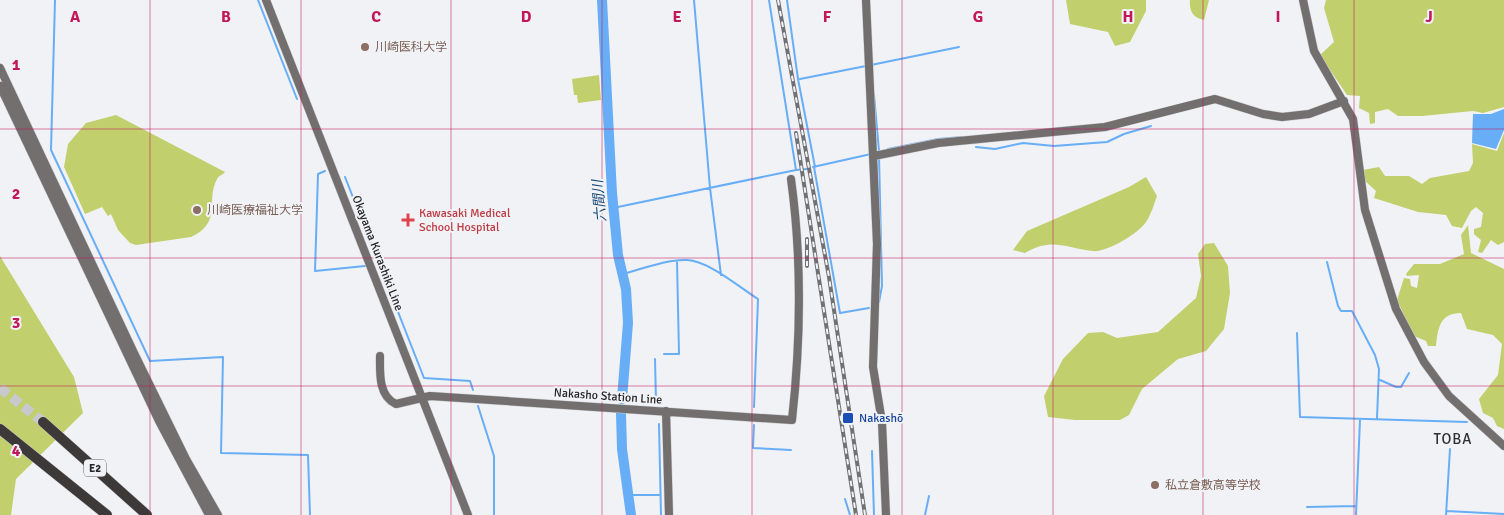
<svg xmlns="http://www.w3.org/2000/svg" width="1504" height="515" viewBox="0 0 1504 515" font-family="Signika,'Noto Sans JP',sans-serif">
	<rect width="100%" height="100%" fill="#f1f2f6"/>
	<path fill="#c1cf6d" d="M1066,0H1146V11L1130,42L1115,46L1108,32L1070,24Z
		M1190,0H1209L1204,20C1193,18 1189,11 1190,0Z
		M1326,0H1504V107L1483,113L1473,111L1422,116H1398L1388,109L1375,112V123L1370,124L1369,113L1359,108L1360,96L1347,95L1320,55L1334,42L1324,8Z
		M599,75L601,100L578,103L577,95H574L572,79Z
		M116,115L225,172C223,175 219,175 217,179C205,202 223,222 191,237L136,245L130,243L118,230L111,214L108,216L102,207L85,214L64,167L68,144L86,123Z
		M1504,133V242L1498,245L1491,240L1482,253L1478,252L1481,240L1474,234V229L1481,227L1483,213L1476,207L1471,211L1462,228L1452,226L1446,215L1418,212L1374,198L1376,191L1364,180L1363,170L1379,167L1385,176H1409L1422,184L1430,178L1469,171L1473,163L1472,144L1497,151Z
		M1146,177L1157,196C1154,204 1151,215 1146,222C1139,233 1106,253 1093,251C1065,248 1052,237 1025,253L1013,250L1027,231L1129,187Z
		M1468,225L1471,253L1504,269V429L1497,426L1493,418L1483,413L1479,399L1498,375L1502,344L1493,335L1467,329L1461,313C1440,313 1438,328 1436,346H1428L1426,341L1414,336L1397,300L1404,278L1410,279L1411,286L1417,288L1419,275L1407,276L1406,274L1414,264H1440L1464,254L1461,235Z
		M1214,243L1228,266L1230,293L1224,329L1206,351L1178,359L1142,389L1129,415L1120,420H1075L1048,417L1044,396L1063,359L1088,333L1103,332L1117,338L1158,332L1196,298L1201,276L1198,254L1205,244Z
		M0,256L74,377L83,413L16,479L11,515H0Z"/>
	<path fill="#67aef6" d="M1504,109V130L1496,149L1472,143L1473,114H1491Z"/>
	<g fill="none" stroke-linecap="round" stroke-linejoin="round">
		<path stroke="#67aef6" stroke-width="2" d="M55,0L51,150L150,361L223,357L221,453L308,455L310,515
			M258,0L297,99
			M694,0L710,188L721,275
			M769,0L796,170L807,169
			M787,0L798,79L815,167
			M871,65L959,47
			M800,79L866,66
			M874,95L879,151
			M976,147L995,149L1023,143L1054,146L1107,142L1124,134L1151,126
			M888,149L938,139L962,137
			M879,156L882,286L879,302
			M813,167L871,154
			M814,167L840,313L869,308
			M325,171L318,174L315,271L365,266
			M345,177L424,378L470,381L473,390
			M613,208L796,170
			M1327,262L1338,306L1341,311H1352L1375,355L1379,369L1377,418
			M623,274C642,269 667,259 687,260C709,261 739,287 758,299L754,407
			M1297,333L1300,417L1467,422
			M664,354H679L677,261
			M655,359L656,402
			M1380,380L1396,387H1401L1409,373
			M478,406L494,456V515
			M659,424L661,515
			M754,425L753,448L791,450
			M872,451L874,515
			M628,495H660
			M845,499L850,515
			M1307,507L1356,506
			M1447,511L1504,514
			M925,515L929,496
			M1356,515L1360,420
			M1446,515L1450,449"/>
		<path stroke="#67aef6" stroke-width="10" d="M602,0L612,193L618,255L626,289L628,323L622,399
			M621,414L622,449L631,515"/>
		<path stroke="#c8c9cc" stroke-width="10" stroke-dasharray="10 5" stroke-linecap="butt" d="M0,388L43,422"/>
		<defs>
			<path id="secondary" d="M266,0L468,515
				M866,0L877,244L873,367L882,422L886,515
				M1303,0L1314,51L1353,119L1365,210L1396,309L1424,362L1449,396L1504,446
				M0,68L134,353L186,459L218,515
				M0,86L159,421L209,515
				M874,156L938,143L1105,127L1215,99L1263,114L1282,117L1309,114L1344,101
				M380,356C380,372 378,396 396,404L430,396L792,420C801,339 802,259 791,179
				M666,411L669,515"/>
			<path id="highway" d="M43,422L147,515
				M0,429L107,515"/>
		</defs>
		<use href="#secondary" stroke="#cccdd1" stroke-width="9"/>
		<use href="#highway" stroke="#cccdd1" stroke-width="11"/>
		<use href="#secondary" stroke="#736f6f" stroke-width="8"/>
		<use href="#highway" stroke="#3d3939" stroke-width="10"/>
		<defs>
			<path id="rail" d="M778,0L829,277L865,515
				M796,133L856,515
				M807,239V266"/>
		</defs>
		<use href="#rail" stroke="#717174" stroke-width="4"/>
		<use href="#rail" stroke="#f1f2f6" stroke-width="2" stroke-dasharray="5.5" stroke-linecap="butt"/>
	</g>
	<path fill="none" stroke="#c2185b" stroke-width="1" stroke-opacity="0.55" d="M150,0V515M301,0V515M451,0V515M602,0V515M752,0V515M902,0V515M1053,0V515M1203,0V515M1354,0V515M0,129H1504M0,258H1504M0,386H1504"/>
	<g fill="#8d6e63" stroke="#f1f2f6" stroke-width="2">
		<circle cx="365" cy="47" r="5"/>
		<circle cx="197" cy="210" r="5"/>
		<circle cx="1155" cy="485" r="5"/>
	</g>
	<path fill="#e0444e" stroke="#f1f2f6" stroke-width="2" d="M405.5 212.5h5v5h5v5h-5v5h-5v-5h-5v-5h5z"/>
	<rect fill="#1a4fb4" stroke="#f1f2f6" stroke-width="2" x="842" y="412" width="12" height="12" rx="2.5"/>
	<g text-anchor="middle" stroke-width="4" stroke-linejoin="round" paint-order="stroke">
		<rect fill="#f1f2f6" stroke="#626264" stroke-width="1" x="84" y="459.5" width="22" height="17" rx="4"/>
		<g font-size="11" font-weight="bold" fill="#252526">
			<text x="95" y="472">E2</text>
		</g>
		<g font-size="12" fill="#785e54" stroke="#f1f2f6" text-anchor="start">
			<text x="375" y="51">川崎医科大学</text>
			<text x="207" y="214">川崎医療福祉大学</text>
			<text x="1165" y="489">私立倉敷高等学校</text>
		</g>
		<g font-size="12" fill="#be3a42" stroke="#f1f2f6" text-anchor="start">
			<text x="419" y="217">Kawasaki Medical<tspan x="419" dy="14">School Hospital</tspan></text>
		</g>
		<g font-size="12" fill="#252526" stroke="#f1f2f6">
			<text transform="translate(378 253) rotate(69)" y="4">Okayama Kurashiki Line</text>
			<text transform="translate(608 396) rotate(4)" y="4">Nakasho Station Line</text>
		</g>
		<g font-size="12" fill="#164399" stroke="#f1f2f6" text-anchor="start">
			<text x="859" y="422">Nakashō</text>
		</g>
		<g font-size="14" font-style="italic" fill="#184978" stroke="#f1f2f6">
			<text transform="translate(599 201) rotate(-95)" y="5">六間川</text>
		</g>
		<g font-size="15" letter-spacing="1" fill="#2f2f32" stroke="#f1f2f6">
			<text x="1453" y="444">TOBA</text>
		</g>
	</g>
	<g font-size="16" text-anchor="middle" font-weight="bold" fill="#c2185b" stroke="#f1f2f6" stroke-width="4" stroke-linejoin="round" paint-order="stroke">
		<text x="75" y="22">A</text>
		<text x="226" y="22">B</text>
		<text x="376" y="22">C</text>
		<text x="526" y="22">D</text>
		<text x="677" y="22">E</text>
		<text x="827" y="22">F</text>
		<text x="978" y="22">G</text>
		<text x="1128" y="22">H</text>
		<text x="1278" y="22">I</text>
		<text x="1429" y="22">J</text>
		<text x="16" y="70">1</text>
		<text x="16" y="199">2</text>
		<text x="16" y="328">3</text>
		<text x="16" y="456">4</text>
	</g>
</svg>
